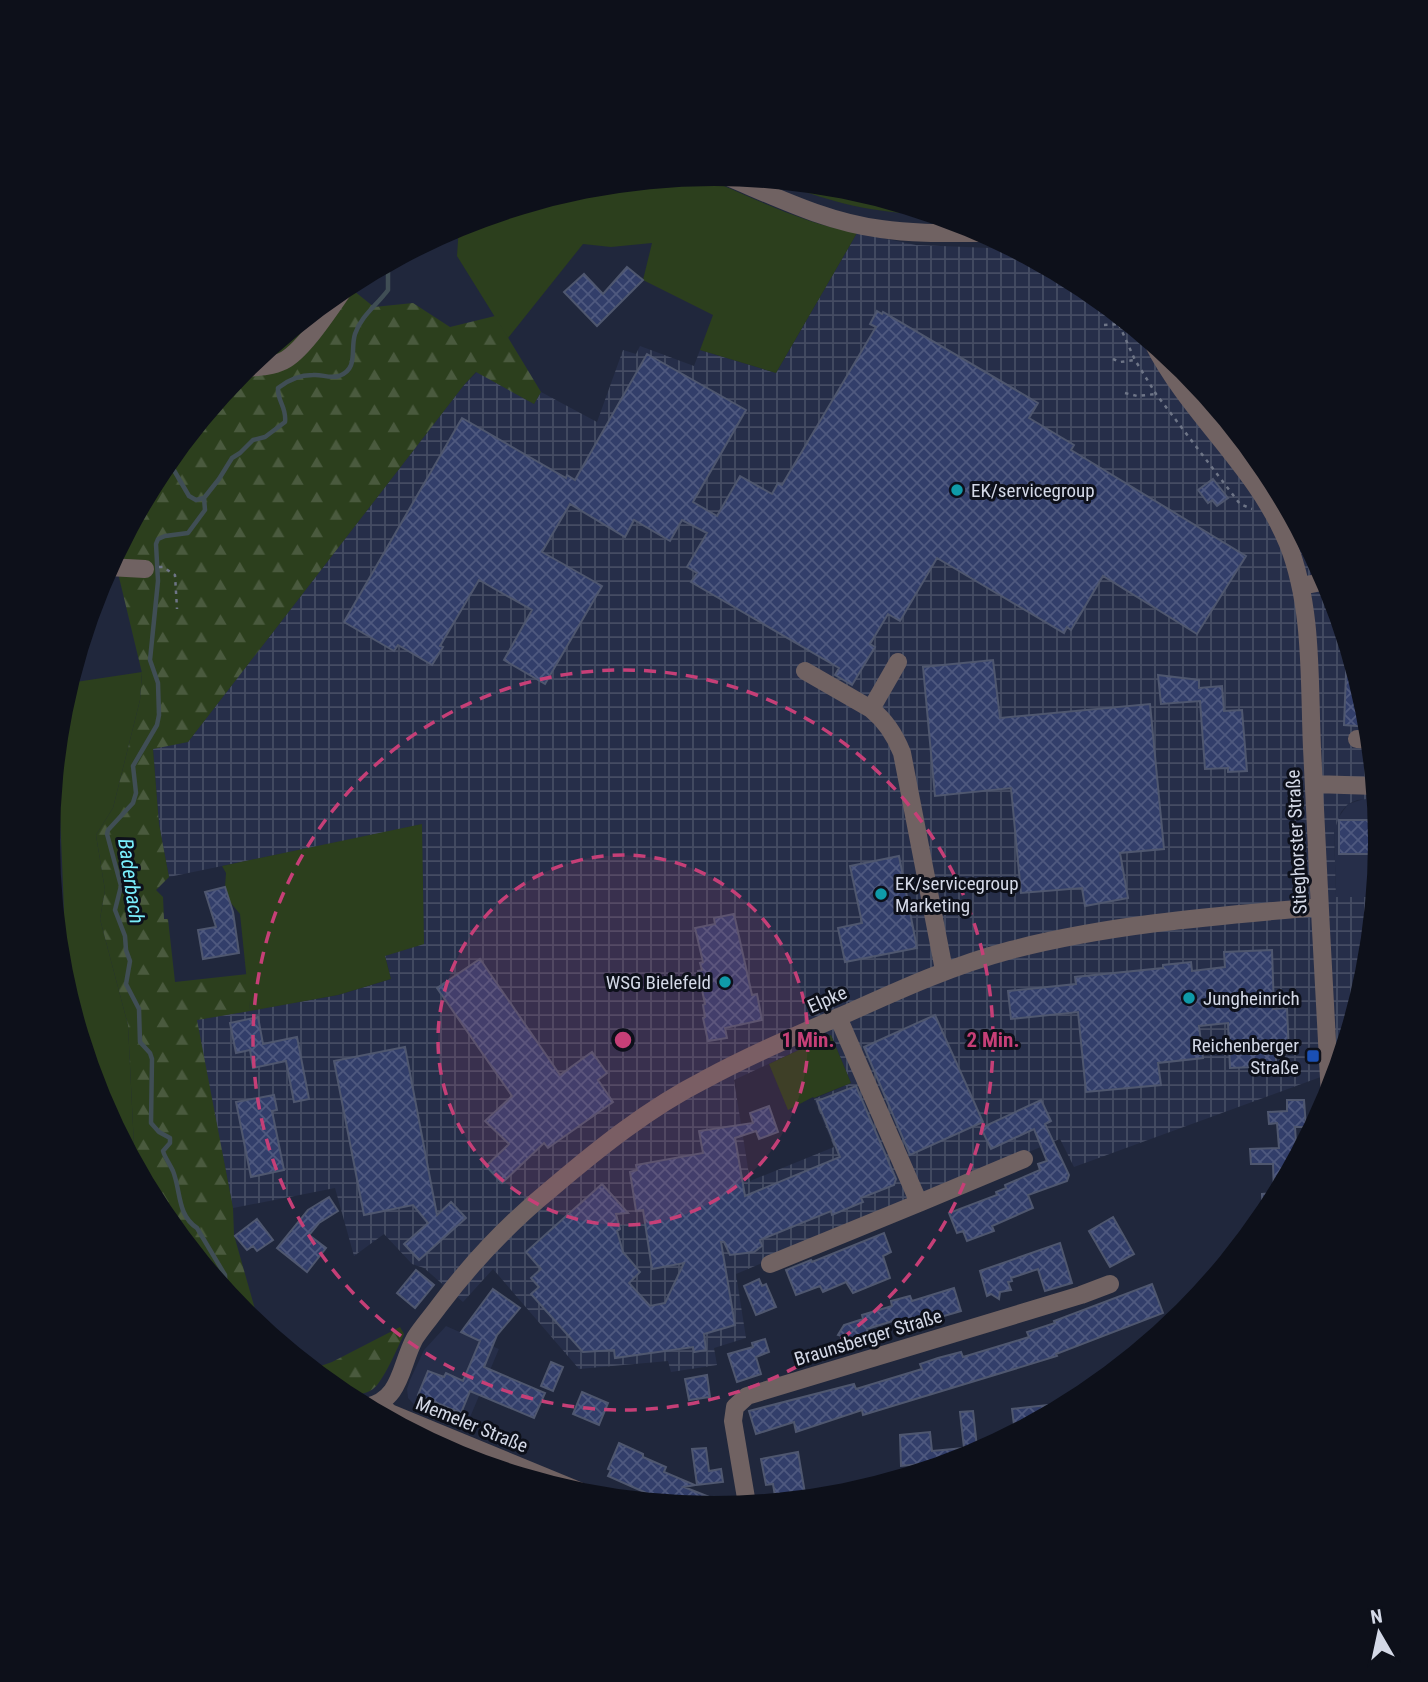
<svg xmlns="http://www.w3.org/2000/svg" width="1428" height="1682" viewBox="0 0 1428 1682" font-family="'Roboto Condensed',sans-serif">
	<defs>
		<pattern id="industrial-grid" width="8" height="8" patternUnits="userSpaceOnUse" patternTransform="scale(1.75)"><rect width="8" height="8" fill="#262e49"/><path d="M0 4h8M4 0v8" fill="none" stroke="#454c63"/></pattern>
		<pattern id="forest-firs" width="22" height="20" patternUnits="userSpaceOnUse" patternTransform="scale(1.75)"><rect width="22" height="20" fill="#2c3f1d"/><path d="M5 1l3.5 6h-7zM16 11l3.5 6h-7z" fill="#4a5a3e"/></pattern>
		<pattern id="building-cross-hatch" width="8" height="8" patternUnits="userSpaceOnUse" patternTransform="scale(1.75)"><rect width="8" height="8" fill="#323e6a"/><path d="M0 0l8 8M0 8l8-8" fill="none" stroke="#4f597f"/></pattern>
	</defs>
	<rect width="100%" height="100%" fill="#20273c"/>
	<path fill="#262e49" d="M1367,798H1377L1381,841L1375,897H1336L1334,831L1336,821L1348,804Z
		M446,1326L499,1349L465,1429L420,1411L408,1398L407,1389L410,1380L424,1350Z"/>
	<path fill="url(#industrial-grid)" fill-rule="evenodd" d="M857,233L916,245L1015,249L1085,287L1186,370L1269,471L1330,586L1368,711L1377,798L1357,800L1348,804L1341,812L1334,831L1336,897H1375L1368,971L1337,1071L1074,1167L1060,1139L736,1274L746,1338L714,1348L717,1365L671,1372L668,1361L579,1369L493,1269L463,1302L424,1268L412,1264L384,1234L354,1256L335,1188L233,1208L196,1020L338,995L391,979L385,956L422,825L169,877L159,824L153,748L188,742L464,385L477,372L534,404L541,392L597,422L623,350L636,354L640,346L694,366L700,350L776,373ZM831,1035L851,1083L814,1099L834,1147L750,1181L734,1080Z"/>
	<path fill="#2c3f1d" d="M701,176C751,197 802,223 857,233L776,373L700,350L713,315L643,280L652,243L611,247L583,244L508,338L457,256L459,225L584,187Z
		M794,182L844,187L935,215C881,213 842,206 792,187Z
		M319,307L321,313L286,355L250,363Z
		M142,672L140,700L113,808L96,835L105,890L100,919L128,1025L135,1166L98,1096L64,983V910L57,742L60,711L69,683Z
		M422,824L424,944L385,956L391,979L338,995L250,1011L240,914L230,902L225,887L226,873L222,866Z
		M831,1035L851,1083L814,1098L813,1097L788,1110L769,1064Z"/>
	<path fill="url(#forest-firs)" d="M349,287L374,307L413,303L450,327L495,316L541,392L534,404L476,372L464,385L188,742L153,749L159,824L169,877L156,890L163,897L164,919H168L175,982L248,974L250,1011L197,1020L233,1208L234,1235L260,1327L242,1312L159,1211L135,1166L128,1025L100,919L105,890L96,835L113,808L140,700L142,673L118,573L112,560L160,470L240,372L275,369Z
		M400,1327L404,1334C398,1347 383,1382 373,1389C365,1395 353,1395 344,1396L312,1369L332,1362Z"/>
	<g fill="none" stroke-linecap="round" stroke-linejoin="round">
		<path stroke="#404e55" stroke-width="4.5" d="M168,460L189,496L196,500L204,498
			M204,498L205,510L188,533L165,536L158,539L156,544L158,581L150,660L158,683L159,715L157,725L133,766L136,793L133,803L108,830L107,834L121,886L115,910L125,936L126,950L130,961L126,984L139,1009L140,1042L150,1053L152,1059L151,1123L159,1132L170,1138V1143L163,1151C165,1158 170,1164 173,1171C181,1191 177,1215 197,1228L225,1275L226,1293
			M204,498L219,479L232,458L240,453L253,440L265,437L285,422C287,407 277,401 278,388C288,380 301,375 313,375C322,374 329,379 339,376C359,369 350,349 355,334C361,316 377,305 388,290V269L392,260"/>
	</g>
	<path fill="url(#building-cross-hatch)" stroke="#4f576f" stroke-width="2" d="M627,267L643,280L597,326L564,292L584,274L603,294Z
		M877,311L882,314L883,312L1038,403L1029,418L1074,445L1071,450L1246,556L1197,634L1103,576L1071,630L1067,627L1064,633L937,558L900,621L888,614L870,644L875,647L852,685L835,675L839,668L691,582L697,573L687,567L707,533L682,520L670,541L634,520L625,537L570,504L542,552L602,586L545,684L504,660L532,610L479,580L440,646L443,647L432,665L398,645L394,651L344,622L462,418L566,478L567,475L575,480L647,354L746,410L693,502L717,516L740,476L772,494L778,483L782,485L876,327L870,324Z
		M1213,479L1228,498L1217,506L1212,500L1208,503L1198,490Z
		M1347,649H1349L1368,711L1369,727L1344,725Z
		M993,660L1000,718L1150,704L1164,849L1120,853L1128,898L1085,906L1082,888L1021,893L1011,788L935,796L923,667Z
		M1158,675L1199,680V688L1222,686L1224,711L1242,710L1247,771L1228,772V768L1205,769L1200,701L1161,704Z
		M1339,820H1379V854H1339Z
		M899,856L917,948L845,962L838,928L862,923L850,866Z
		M225,887L233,912L239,953L203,959L198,930L216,927L205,892Z
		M734,914L752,995L757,994L762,1020L725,1028L727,1038L708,1041L703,1018L705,1017L703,1005L705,1004L698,971L702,970L700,963L703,962L695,928L715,924L714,918Z
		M1272,950L1274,1009L1287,1008L1289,1054L1276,1055V1066L1230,1068L1228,1023L1199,1026L1203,1058L1158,1063L1161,1085L1086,1092L1078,1012L1011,1019L1008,991L1076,984L1075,977L1163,968V965L1191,962L1192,971L1225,967L1224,952Z
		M480,959L560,1075L592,1052L607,1073L598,1080L613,1102L548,1148L544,1143L502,1183L486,1166L509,1144L485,1121L512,1096L437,988Z
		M935,1015L983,1122L910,1155L864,1047Z
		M258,1017L263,1044L297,1037L309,1099L294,1102L286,1061L253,1068L250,1050L236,1053L230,1023Z
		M405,1047L437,1215L451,1202L466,1218L419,1260L404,1244L428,1223L413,1205L364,1215L334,1061Z
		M856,1086L896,1179L894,1185L861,1198L863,1202L832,1215L831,1211L760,1240L762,1246L754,1252L730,1255L724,1242H721L735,1325L704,1334L706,1350L694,1352L693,1347L615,1358L614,1350L583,1352L531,1294L539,1287L531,1278L541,1269L526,1252L602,1184L628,1213L616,1214L620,1229L617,1231L623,1252L640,1272L629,1283L650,1306L665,1303L684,1263L652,1269L643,1210L636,1211L630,1172L637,1170L636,1165L703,1153L699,1131L753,1123L750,1113L769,1106L778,1132L759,1139L756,1131L735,1138L745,1196L840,1157L817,1101Z
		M274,1095L277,1110L272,1111L284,1170L251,1177L236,1102Z
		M1041,1100L1051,1121L1045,1124L1069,1175L1067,1181L1028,1195L1033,1208L992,1226L994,1231L967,1241L963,1231L957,1233L949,1213L997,1195L996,1192L1006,1188L1005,1185L1040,1170L1038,1164L1047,1161L1034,1129L991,1149L981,1128Z
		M1287,1100H1304L1306,1127H1295L1297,1159L1263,1218L1262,1194L1274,1193L1273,1164H1251L1250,1149L1279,1148L1277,1123L1269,1124L1268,1112L1287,1111Z
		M329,1197L338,1211L319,1223L309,1235L326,1248L307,1272L277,1248L308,1210Z
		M1113,1217L1134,1254L1110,1267L1089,1231Z
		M257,1219L273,1240L257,1251L253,1246L247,1250L235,1236Z
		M884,1233L891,1252L883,1256L890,1278L853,1293L846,1282L823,1292L820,1286L796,1295L786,1270L811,1260L812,1262Z
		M1060,1243L1072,1283L1045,1291L1038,1269L1011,1278L1012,1281L1008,1282L1011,1290L1000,1292L999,1299L991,1294L987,1296L980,1271Z
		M416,1270L434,1285L415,1308L397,1293Z
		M759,1279L762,1286L766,1284L776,1307L756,1315L744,1286Z
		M1152,1284L1163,1313L1056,1354L1057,1356L863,1415L862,1410L796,1432L794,1422L756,1434L749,1411L854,1384L856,1389L922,1369L920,1364L938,1358L961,1352L963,1357L1016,1341L1029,1337L1027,1332L1055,1323L1054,1321Z
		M954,1288L961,1311L937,1318L936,1312L897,1324L896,1320L867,1329L872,1343L849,1350L845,1337L838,1335L844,1325L863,1319L862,1315L892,1306L891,1301L910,1296L912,1301Z
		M493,1289L520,1308L497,1335L484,1367L545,1393L534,1418L470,1391L461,1413L418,1395L428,1371L444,1377L446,1373L463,1381L480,1341L461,1332Z
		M765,1339L769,1352L756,1357L761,1374L737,1382L728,1354L753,1347L752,1343Z
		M551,1362L563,1367L553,1391L541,1386Z
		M707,1375L710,1397L689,1400L685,1379Z
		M582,1392L608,1403L599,1425L573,1414Z
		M1047,1405L1048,1415L1015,1433L1012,1409Z
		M973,1411L977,1447H987L959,1460L901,1466L900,1435L930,1432L932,1451L964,1448L960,1412Z
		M619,1443L643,1454V1457L666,1467L664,1472L695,1485L684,1487L732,1506L714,1508L671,1504L608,1476L611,1470L608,1469Z
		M706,1448L709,1471L721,1469L723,1482L697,1485L692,1449Z
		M798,1452L806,1499L776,1502L773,1484L766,1485L761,1459Z"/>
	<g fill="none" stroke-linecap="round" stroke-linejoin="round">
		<path stroke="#6e7587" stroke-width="2.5" stroke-dasharray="3.5 5" stroke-linecap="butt" d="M1112,309L1135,360L1156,394L1240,504L1252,509
			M1104,325L1118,324
			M1113,359L1120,362L1135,360
			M1125,393L1137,396L1156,394
			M159,567H163L175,575L177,609"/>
		<path stroke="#706262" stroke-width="18" d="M723,175C774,196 825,222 881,229C915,234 949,233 984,233
			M1153,343C1190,416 1257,467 1288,544C1313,607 1309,681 1312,748C1318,864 1323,981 1330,1097
			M244,368C257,367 271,367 283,361C304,351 333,304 347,285
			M108,567L145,569
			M1301,586L1327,581
			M805,671L871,709C886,721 895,735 902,753L944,970
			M871,709L898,662
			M1357,739L1371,740
			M1314,784L1375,786
			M919,1203L1024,1159
			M770,1264L919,1203L838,1017
			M380,1405L390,1413L589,1495
			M366,1407C402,1400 400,1365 415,1338C422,1327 431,1317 439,1306C472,1262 509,1223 552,1188C599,1148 649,1108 704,1080C750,1055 799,1034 848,1013C901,989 954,965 1011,950C1111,924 1216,916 1319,907
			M747,1504L733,1421L735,1407L747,1396L1081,1295L1110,1284"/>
	</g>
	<circle cx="623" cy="1040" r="185" fill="#c63f77" fill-opacity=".12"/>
	<g fill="none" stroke="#c63f77" stroke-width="3.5" stroke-dasharray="12 9">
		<circle cx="623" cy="1040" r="185"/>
		<circle cx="623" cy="1040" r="370"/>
	</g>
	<g fill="#0f9aa8" stroke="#0d101a" stroke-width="2.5">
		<circle cx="957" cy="490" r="7"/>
		<circle cx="881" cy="894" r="7"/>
		<circle cx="725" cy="982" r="7"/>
		<circle cx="1189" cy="998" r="7"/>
	</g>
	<rect fill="#1a4fb4" stroke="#0d101a" stroke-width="2.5" x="1306" y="1049" width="14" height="14" rx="3.5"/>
	<g text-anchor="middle" stroke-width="6" stroke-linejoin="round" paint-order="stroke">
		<g font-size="19" fill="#d4d9e7" stroke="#0d101a" text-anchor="start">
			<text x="971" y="497">EK/servicegroup</text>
			<text x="895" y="890">EK/servicegroup<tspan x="895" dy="22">Marketing</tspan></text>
			<text x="711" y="989" text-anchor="end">WSG Bielefeld</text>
			<text x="1203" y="1005">Jungheinrich</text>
			<text x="1299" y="1052" text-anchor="end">Reichenberger<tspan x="1299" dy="22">Straße</tspan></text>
		</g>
		<g font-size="19" fill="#d4d9e7" stroke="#0d101a">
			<text transform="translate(1296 842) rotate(-93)" y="7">Stieghorster Straße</text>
			<text transform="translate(827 999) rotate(-24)" y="7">Elpke</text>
			<text transform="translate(868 1337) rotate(-17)" y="7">Braunsberger Straße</text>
			<text transform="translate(472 1424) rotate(22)" y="7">Memeler Straße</text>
		</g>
		<g font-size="21" font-style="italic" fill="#7aeffd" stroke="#0d101a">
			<text transform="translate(131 881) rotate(82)" y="7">Baderbach</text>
		</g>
	</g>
	<path d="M0 0H1428V1682H0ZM714 186H714A654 654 0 0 1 1368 840V842A654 654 0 0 1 714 1496H714A654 654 0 0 1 60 842V840A654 654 0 0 1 714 186Z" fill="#0d101a" fill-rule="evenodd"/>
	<circle cx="623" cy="1040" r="10" fill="#c63f77" stroke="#0d101a" stroke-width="3.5"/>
	<g font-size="21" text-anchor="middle" font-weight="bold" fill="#c63f77" stroke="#0d101a" stroke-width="6" stroke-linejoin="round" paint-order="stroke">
		<text x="808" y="1047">1 Min.</text>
		<text x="993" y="1047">2 Min.</text>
	</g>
	<g transform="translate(1379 1633) rotate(351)" stroke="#0d101a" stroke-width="5" paint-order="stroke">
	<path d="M0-5L12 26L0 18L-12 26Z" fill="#d4d9e7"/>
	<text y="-10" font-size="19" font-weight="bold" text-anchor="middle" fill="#d4d9e7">N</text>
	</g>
</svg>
